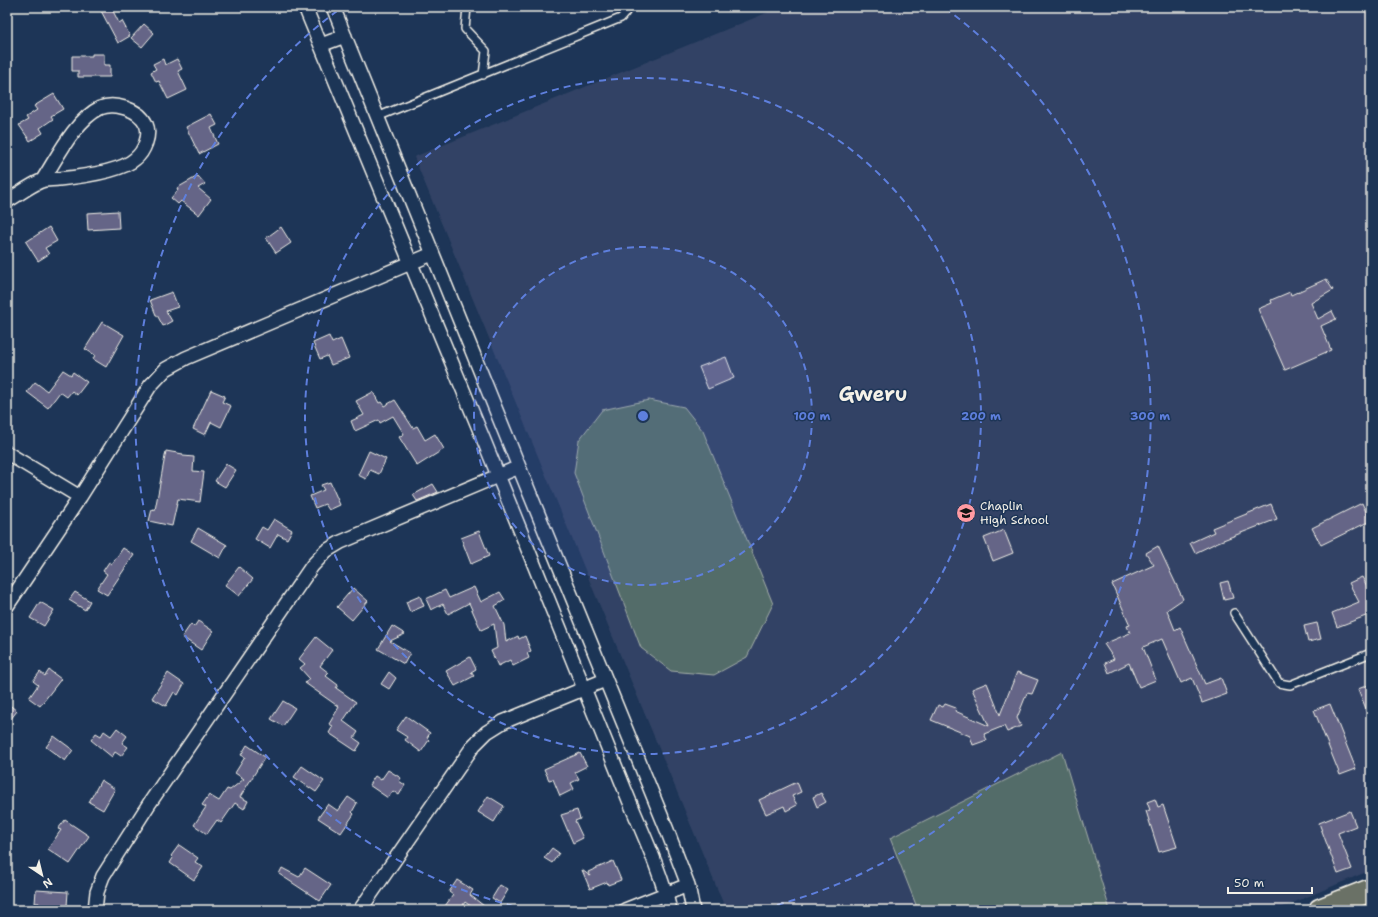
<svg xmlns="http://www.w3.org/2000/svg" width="1378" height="917" viewBox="0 0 1378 917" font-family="'Shantell Sans',sans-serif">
	<rect width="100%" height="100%" fill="#1d3557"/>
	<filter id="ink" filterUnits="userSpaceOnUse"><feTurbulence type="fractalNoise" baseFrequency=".025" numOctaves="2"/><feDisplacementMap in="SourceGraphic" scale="8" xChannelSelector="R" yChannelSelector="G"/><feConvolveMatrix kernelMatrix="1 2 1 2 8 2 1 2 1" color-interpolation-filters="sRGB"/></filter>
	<g filter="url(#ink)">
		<path fill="#334365" d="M781,7H1371V870L1276,910H726L414,157Z"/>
		<path fill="#536c69" stroke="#a4aea8" d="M649,400L684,407L703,431L773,604L747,657L714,675L671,671L641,648L574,473L579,440L602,410Z
			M1062,752L1110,910H918L890,838Z"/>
		<path fill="#656587" stroke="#f4f1e8" d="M99,7H111L119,23L122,21L130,36L118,43Z
			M144,24L154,33L142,47L131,38Z
			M92,54H104V65H110V77H78V71H72V56H92Z
			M163,59L165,65L177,59L182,69L178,71L187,90L168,99L159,81L156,82L151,72L156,69L153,64Z
			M54,94L63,109L51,116L53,119L40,128L43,133L30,141L19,125L28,120L26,117L37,110L34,106Z
			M211,114L217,125L211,128L218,144L199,154L186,127Z
			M198,176L205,184L198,188L211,199L199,215L181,201L178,204L171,198L178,190L177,188Z
			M118,211L119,228L88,230L87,213Z
			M49,227L57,241L45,248L49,254L38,261L26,242Z
			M281,227L291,243L276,253L266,238Z
			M1326,279L1333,290L1311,303L1318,319L1332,311L1336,319L1321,326L1331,350L1285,370L1258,309L1272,303L1271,300L1290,292L1291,295Z
			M172,292L178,307L166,311L172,321L163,326L157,315H156L150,300Z
			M102,322L124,335L106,367L93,359L95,355L85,349Z
			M329,336L332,343L341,339L349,358L331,365L327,356L320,359L313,343Z
			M726,357L734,378L708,389L699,367Z
			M63,370L71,375L73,372L87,382L77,395L72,391L67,397L60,392L48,408L27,392L35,382L47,391Z
			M211,390L225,396L222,402L231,406L221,427L211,422L205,435L193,429Z
			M373,392L379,403L381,402L384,406L395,400L413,428L417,426L425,440L435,434L444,449L417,466L399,437L404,434L393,416L380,423L379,420L355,431L351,421L364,415L356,401Z
			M166,451L183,454V456L194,457L193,471L204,472L200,502L178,499L172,526L149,521L152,509L155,510Z
			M369,451L386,459L379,474L370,470L366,479L358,475Z
			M226,464L236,470L225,487L215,481Z
			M330,482L340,505L329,510L325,504L315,508L310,496L324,490L321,485Z
			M433,484L438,492L417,501L413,495Z
			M1362,503L1370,521L1321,545L1312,528Z
			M1271,504L1277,519L1218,542L1195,553L1190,543L1214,532L1212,528Z
			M274,519L292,530L287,539L278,534L270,548L255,539L262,527L267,530Z
			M198,528L227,545L220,558L191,541Z
			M1004,530L1013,553L993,561L984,538Z
			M479,531L489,556L471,564L461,538Z
			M1158,546L1183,599L1167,610L1175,630L1180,627L1205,684L1221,678L1227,694L1202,703L1192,678L1181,683L1162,639L1143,647L1156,680L1139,687L1129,663L1109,673L1105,663L1114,659L1104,644L1130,633L1127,626L1130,625L1112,584L1154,565L1146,553Z
			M123,548L134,555L107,595L97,589L107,574L103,571L109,562L112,564Z
			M239,567L253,579L239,596L225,585Z
			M1362,577L1368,588L1371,586V614L1337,627L1332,613L1359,602L1349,583Z
			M1228,581L1233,598L1224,600L1220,583Z
			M474,587L481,602L500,592L505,600L495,606L504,625L506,642L518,636L519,639L525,636L531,651L527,653L529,658L513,666L510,660L498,666L491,651L497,648L494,624L481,630L469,603L448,614L443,604L431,610L426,599L445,590L449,598Z
			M353,588L368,601L352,620L337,607Z
			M75,592L90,601L85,610L69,600Z
			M420,596L424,606L410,612L406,602Z
			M40,602L54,610L44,626L30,618Z
			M198,621L213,631L201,650L182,637L191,624L194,627Z
			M1317,623L1321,639L1308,642L1304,626Z
			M392,626L405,634L390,641L410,653L404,664L378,649Z
			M316,637L332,650L320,666L329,673L326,676L338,685L336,688L356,702L343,721L358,732L354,738L361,743L356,751L329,733L333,726L329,724L339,707L305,683L309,678L300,668L305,664L299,659Z
			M470,657L476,669L471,672L474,676L455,686L446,671Z
			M49,670L61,679L40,706L29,698L38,685L33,681L40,672L45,676Z
			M389,672L396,678L389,689L381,684Z
			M1017,672L1038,680L1032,694L1027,693L1017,718L1021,726L1007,732L1004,726L984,734L987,740L973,745L970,736L931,720L938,705L943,707L945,704L956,708L955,711L989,726L972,689L987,683L1000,715Z
			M168,673L184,684L178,695L174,692L166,706L152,698Z
			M1371,684V721L1358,689Z
			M283,701L295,708L283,726L271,719Z
			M7,703L17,711L7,724Z
			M1330,704L1356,769L1340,775L1314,710Z
			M406,716L430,733L427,738L429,740L421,752L405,740L407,737L396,730Z
			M117,728L127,736L122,743L128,747L121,756L115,752L112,757L91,740L96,733L101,736L104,731L111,736Z
			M54,736L73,750L65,761L46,747Z
			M247,745L265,757L240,797L248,801L244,809L235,803L221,823L217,820L207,834L194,825L206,807L202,805L209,795L219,801L227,789L230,790L244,779L235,773L245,757L241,755Z
			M580,753L587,766L575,772L579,779L571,783L574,789L560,796L553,779L549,780L544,769Z
			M302,766L324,781L316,792L294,777Z
			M388,770L401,778L399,781L405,785L399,795L393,791L388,798L369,785L375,776L381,780Z
			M101,780L115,789L103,810L89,802Z
			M797,782L801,792L792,796L797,805L786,811L784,806L766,814L759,800Z
			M821,793L826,802L817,807L813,797Z
			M488,796L504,806L494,822L478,812Z
			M348,797L357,803L352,812L354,814L341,833L318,818L328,804L338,811Z
			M1155,799L1158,807L1163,805L1177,847L1159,852L1146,811L1150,810L1147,802Z
			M577,810L580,819L575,821L583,838L573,843L561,815Z
			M1350,811L1356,826L1338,833L1352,869L1338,874L1319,823Z
			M65,820L89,836L70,864L48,849L61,830L58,829Z
			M179,845L198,858L195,862L203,867L194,880L170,863L173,858L171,856Z
			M552,848L559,853L552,863L544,858Z
			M613,861L621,880L608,885L607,882L590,889L582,870L590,876L588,872Z
			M282,868L299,877L305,868L331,885L320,901L279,874Z
			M457,880L473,890L470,895L484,906L481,910H476L465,902L460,910H451L445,906L453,895L449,892Z
			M500,885L508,890L500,903L492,898Z
			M36,890L68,892L67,906L54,905L55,910H40L39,903H35Z"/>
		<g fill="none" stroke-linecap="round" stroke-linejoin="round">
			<defs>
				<path id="lane" d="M467,7L465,29L486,51L483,75
					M377,117L621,18L626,12V7
					M1234,613L1279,683L1290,685L1371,653"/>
				<path id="street" d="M305,7C393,218 480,429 565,641C586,694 608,747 629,800C644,836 661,872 670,910
					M333,7L519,467L667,830L688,885L693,910
					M321,45L345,36
					M7,201C18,195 29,186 41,181C46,179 54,180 59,179C78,177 121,172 135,159C144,152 151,135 146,124C139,109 114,102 100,108C75,120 57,158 42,181
					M7,453L80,497
					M7,606L80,497L150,386L166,369L186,358L432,254
					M95,910L97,892L103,876L149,804L312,566L326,551L341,542L519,467
					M360,910L474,745L487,732L503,722L605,680
					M625,910L688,885"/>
				<path id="highway" d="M1320,910L1371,890"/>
			</defs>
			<use href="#lane" stroke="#f4f1e8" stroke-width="10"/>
			<use href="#street" stroke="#f4f1e8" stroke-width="16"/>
			<use href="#highway" stroke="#f4f1e8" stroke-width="25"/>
			<use href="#lane" stroke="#1d3557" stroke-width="7"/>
			<use href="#street" stroke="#1d3557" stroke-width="13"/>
			<use href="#highway" stroke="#6a7166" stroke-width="22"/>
		</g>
	</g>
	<circle cx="643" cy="416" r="169" fill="#5e7fdd" fill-opacity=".12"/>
	<g fill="none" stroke="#5e7fdd" stroke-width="2" stroke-dasharray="7 5">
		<circle cx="643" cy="416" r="169"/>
		<circle cx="643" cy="416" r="338"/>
		<path d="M525 909A507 507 0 0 1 341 8M945 8A507 507 0 0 1 761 909"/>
	</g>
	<defs>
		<symbol id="school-disc" viewBox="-11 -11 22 22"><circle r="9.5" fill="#ff9aa2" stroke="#1d3557"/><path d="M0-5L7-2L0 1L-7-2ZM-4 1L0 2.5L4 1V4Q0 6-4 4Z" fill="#111"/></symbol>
	</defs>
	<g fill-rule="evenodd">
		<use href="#school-disc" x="955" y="502" width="22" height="22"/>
	</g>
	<g text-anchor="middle" stroke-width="3" stroke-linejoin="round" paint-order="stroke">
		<g font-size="12" fill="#f4f1e8" stroke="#1d3557" text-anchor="start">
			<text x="980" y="510">Chaplin<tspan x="980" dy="14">High School</tspan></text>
		</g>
		<g font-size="20" font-weight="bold" fill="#f4f1e8" stroke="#1d3557">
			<text x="873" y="401">Gweru</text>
		</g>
	</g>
	<circle cx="643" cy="416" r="6" fill="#5e7fdd" stroke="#1d3557" stroke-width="2"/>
	<g font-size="12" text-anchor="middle" font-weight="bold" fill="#5e7fdd" stroke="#1d3557" stroke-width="3" stroke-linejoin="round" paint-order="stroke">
		<text x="812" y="420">100 m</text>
		<text x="981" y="420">200 m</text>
		<text x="1150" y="420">300 m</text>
	</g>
	<rect width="1378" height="917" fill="none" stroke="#1d3557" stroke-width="24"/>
	<rect x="12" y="12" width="1354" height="893" fill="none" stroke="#f4f1e8" stroke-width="1.5" filter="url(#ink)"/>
	<g transform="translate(42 875) rotate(145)" stroke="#1d3557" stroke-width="3" paint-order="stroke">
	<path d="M0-3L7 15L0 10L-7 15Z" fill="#f4f1e8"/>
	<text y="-6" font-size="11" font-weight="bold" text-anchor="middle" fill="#f4f1e8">N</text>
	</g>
	<path d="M1228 887v6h84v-6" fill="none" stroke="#f4f1e8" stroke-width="2"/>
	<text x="1234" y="887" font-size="12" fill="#f4f1e8" stroke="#1d3557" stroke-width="3" paint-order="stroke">50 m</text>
</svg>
